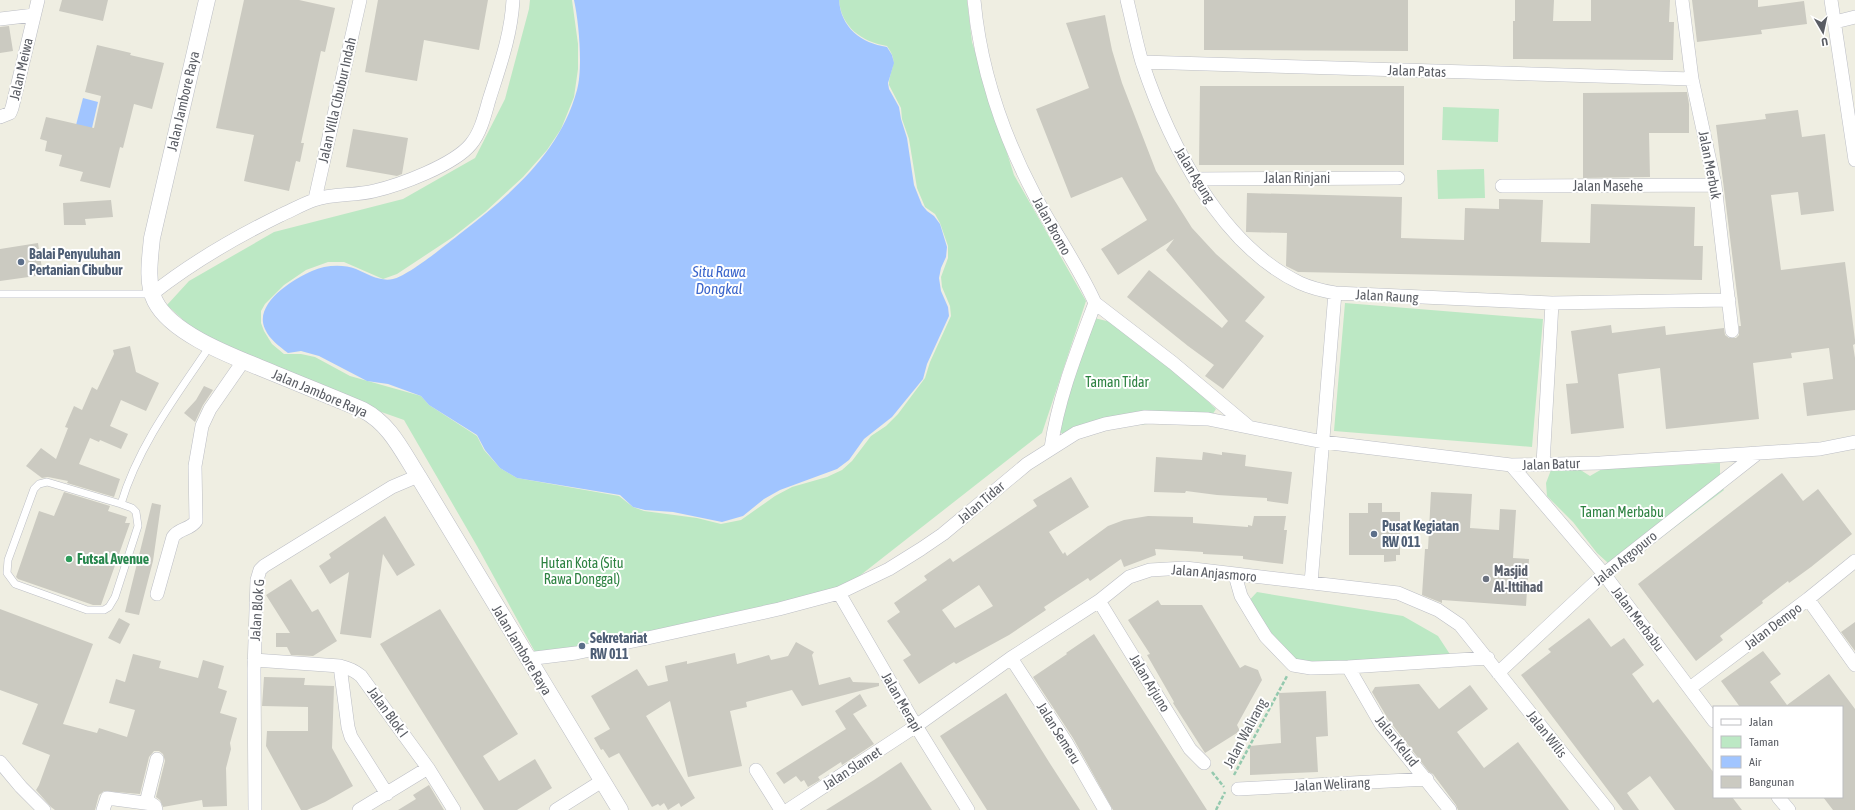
<svg xmlns="http://www.w3.org/2000/svg" width="1855" height="810" viewBox="0 0 1855 810" font-family="'Asap Condensed',sans-serif">
	<rect width="100%" height="100%" fill="#efeee2"/>
	<path fill="#bce8c4" d="M530,0H572L578,44V69L574,97L561,129L547,150L523,177L485,212L453,237L397,274L383,279L344,262H328L306,270L284,285L265,304L261,311V323L264,331L272,344L284,354H301L315,357L350,376L421,396L429,405L477,436L484,450L500,468L517,478L619,496L633,507L644,511L697,518L721,524L741,520L775,496L792,487L827,477L842,470L852,461L871,436L886,426L898,414L925,378L930,362L951,316L950,306L942,287L941,277L948,258V246L940,223L935,214L925,207L917,188L909,139L902,119L901,108L889,85C889,68 900,64 887,46C862,42 841,27 839,0H967L972,42L1014,175L1086,301L1042,433L839,592L619,649L535,652L477,546L404,420L288,379L193,329L167,305L189,281L274,232L403,199L475,158L505,99L529,9Z
		M1443,107L1499,109L1498,142L1442,140Z
		M1484,169L1485,198L1438,199L1437,170Z
		M1345,303L1543,319L1532,447L1334,431Z
		M1094,318L1111,322L1182,377L1216,409L1209,420L1088,428L1065,436L1059,431L1071,378Z
		M1720,463V485L1724,490L1617,571L1597,553L1573,522L1547,496L1546,483L1551,470L1579,469L1590,476L1602,469Z
		M1257,592L1403,616L1438,636L1455,662L1292,670L1244,606Z"/>
	<path fill="#a1c5ff" d="M574,0H839C841,28 861,43 887,47L892,55L894,63L888,83L889,89L899,107L901,119L907,138L914,185L922,205L927,211L934,216L940,224L947,247L946,257L941,268L939,278L941,291L948,307L949,316L927,364L923,379L892,417L864,439L849,460L837,469L780,490L764,499L743,516L722,522L673,512L645,510L633,507L620,495L517,478L500,468L485,450L477,435L429,405L421,396L388,384L367,381L319,356L301,351L288,353C279,346 270,340 265,329C253,304 293,279 312,271C325,265 343,264 356,269C368,274 380,282 393,279C408,276 447,244 461,233C510,195 560,153 577,90C583,68 579,23 574,0Z
		M83,98L98,102L92,128L75,129Z"/>
	<path fill="#cbcac1" fill-rule="evenodd" d="M62,0H108L103,21L59,11Z
		M244,0H299L335,8L325,52L321,51L301,143H304L300,162L296,161L289,191L244,181L254,135L216,128Z
		M378,0H488L479,50L424,40L417,81L365,72Z
		M1204,0H1408V51L1204,50Z
		M1515,0H1554L1553,21H1591V0H1670L1669,22H1674L1673,60L1513,59V21H1515Z
		M1692,0H1758V7L1804,1L1807,24L1761,30L1762,34L1697,42Z
		M1105,15L1112,50L1122,83L1156,171L1192,228L1216,254L1265,297L1245,321L1264,336L1223,389L1205,376L1214,365L1188,346L1127,297L1149,270L1222,328L1228,321L1166,250L1174,239L1118,275L1101,249L1147,220L1122,177L1071,198L1036,109L1089,88L1066,23Z
		M9,26L13,51L0,53V27Z
		M97,45L131,53L130,55L164,63L152,109L134,104L123,148L120,147L110,188L80,181L83,172L59,166L62,155L45,151L47,141L40,139L46,117L94,128L101,96L85,92Z
		M1200,86H1404V165H1199Z
		M1687,92L1689,104V133H1649L1650,177L1583,178V93Z
		M1798,110L1802,137L1825,134L1834,211L1801,215L1798,192L1771,195L1781,270L1845,262L1855,340V344L1853,345L1855,358V410L1807,416L1803,383L1833,379L1829,348L1791,353L1792,358L1753,363L1759,419L1666,429L1660,368L1618,374L1624,428L1571,434L1566,384L1578,383L1571,331L1611,325L1612,333L1665,326L1666,335L1724,328L1725,335L1729,338H1736L1739,335V326H1741L1716,125L1766,119L1765,114Z
		M353,129L408,138L402,174L397,176L346,167Z
		M1247,193L1402,197L1401,238L1464,240L1465,208L1499,209V199L1543,200L1541,242L1590,243L1591,204L1695,207L1694,246H1703L1702,280L1298,272L1286,266L1287,233L1246,232Z
		M111,200L113,217L85,219L86,225H64L63,203Z
		M38,243L43,275L0,281V249Z
		M130,346L136,372L159,383L146,411L121,400L110,426L128,434L121,449L100,440L99,442L90,438L79,464L120,479L114,497L67,483L68,481L48,477L42,478L26,466L41,448L56,459L68,428L65,427L74,406L82,410L92,387L97,390L114,354L113,350Z
		M204,386L213,390L203,405L195,422L184,413L196,400Z
		M1203,452L1222,455V452L1246,455L1245,466L1292,472L1288,504L1267,501V498L1217,495L1186,491L1185,493L1154,492L1156,457L1202,460Z
		M1782,473L1803,501L1818,489L1852,534L1811,567L1789,583L1788,581L1762,601L1763,603L1720,636L1723,640L1696,661L1638,584Z
		M1071,477L1089,507L1049,532L1063,554L1065,552L1067,556L1108,526L1124,520L1148,516L1193,517V523L1248,527V525L1252,526L1254,516H1286L1284,530H1287L1283,564L1243,559V556L1203,554V552L1155,549L1156,555L1124,567L1121,559L1090,581L1088,578L1044,607L1046,610L1009,635L956,664L954,662L919,684L903,660L911,655L887,621L900,612L894,603L927,580L924,576L950,558L953,562L1037,506L1033,500ZM979,585L993,606L955,628L942,610Z
		M64,492L110,506L108,511L127,517L125,523H130L101,605H93L18,579L16,577L39,511L54,516Z
		M1431,492L1472,494L1470,528L1499,530L1500,509L1516,510L1513,558L1529,559L1526,606L1442,600V603L1422,595L1425,549H1428Z
		M152,503L161,505L153,561L139,615L125,612Z
		M1368,503H1382V512H1400V555H1396V561L1384,562V555H1349V513H1368Z
		M385,516L415,565L397,576L383,554L371,638L340,634L349,572L330,584L319,566L331,558L329,554Z
		M291,579L312,612L318,609L337,641L313,656L291,655L287,647H276V633H290L266,595Z
		M1158,600L1161,605H1202L1240,668L1245,665L1258,670L1262,680L1237,725L1240,731L1205,753L1173,703L1174,702L1147,655L1150,654L1128,620Z
		M0,609L93,644L63,724L97,733L99,728L127,737L135,710L109,703L116,679L125,682L133,654L161,661L159,668L198,678L203,660L224,666L218,688L227,691L220,713L237,718L230,743L231,749L226,768L227,806L203,807L202,800L163,807L160,800L156,797L165,761L163,754L159,751H154L149,757L140,794L104,791L99,795L95,810H55L51,807L36,790L39,785L50,755L22,744L38,704L0,690Z
		M440,609L518,734L483,756L499,781L535,759L552,788L517,810H484L380,644Z
		M119,618L130,624L120,644L108,638Z
		M1589,618L1611,647L1624,638L1644,665L1632,674L1653,703L1658,699L1714,773V797H1732L1742,810H1675L1650,776L1627,793L1639,810H1623L1521,675L1551,652L1548,649Z
		M1855,622V651L1841,632Z
		M1094,634L1119,673L1207,810H1113L1073,738L1033,677L1067,654L1066,653Z
		M796,642L814,652L812,655L819,685L850,677L853,682L879,683V686L802,706L792,690L746,702L747,707L730,711L742,766L688,777L670,701L646,716L695,798L681,807L679,803L668,810L664,803L660,806L658,804L652,807L619,753L609,758L603,749L601,750L594,738L610,729L591,696L637,669L648,686L668,681L665,666L687,661V664L735,653L737,664L769,655L771,660L788,656Z
		M1763,651L1781,674L1770,682L1787,705L1829,674L1855,709V810H1833L1823,797H1842V707H1740L1721,681Z
		M264,677L305,678L304,685L334,686L332,748L353,786L325,802L307,810H301L266,746L267,731H308V707L262,706Z
		M1419,684L1439,709L1470,685L1488,709L1457,732L1484,768L1518,742L1569,810H1458L1456,805L1433,774L1429,772L1388,719L1372,692L1375,687Z
		M1326,691L1328,736L1316,737L1318,772L1250,775V746L1281,743L1279,693Z
		M1006,693L1049,762L1080,810H987L940,736Z
		M860,694L867,706L853,714L874,744L842,765L841,762L818,777L820,780L808,787L804,780L801,782L796,776L784,784L776,773L846,729L835,711Z
		M901,762L932,810H826L874,780Z
		M429,785L444,810H398L416,799L413,795Z"/>
	<g fill="none" stroke-linecap="round" stroke-linejoin="round">
		<defs>
			<path id="service" d="M0,294H152
				M47,482L121,504L132,508L136,512L138,526L115,597L109,607L104,610H87L15,584L7,573L8,560L34,489L39,484Z
				M121,504C138,446 176,396 210,346"/>
			<path id="minor" d="M974,0C980,67 1003,135 1034,194C1053,231 1078,265 1095,303C1077,351 1058,398 1051,448
				M1127,0C1132,20 1136,42 1142,62C1169,143 1220,245 1300,283C1311,288 1324,291 1335,293L1552,303L1729,300
				M1682,0L1692,79L1715,185L1732,331
				M1831,0L1855,160
				M0,19L34,15
				M1835,22L1855,17
				M1142,62L1692,79
				M0,117L10,113L12,108L38,0
				M1195,179L1398,178
				M1502,186L1715,185
				M315,199L360,0
				M152,294C191,263 236,237 281,215C292,210 303,204 314,200C332,193 355,196 374,191C400,185 454,165 471,144C481,132 485,114 489,100C500,65 511,36 513,0
				M1095,303L1173,363L1248,426
				M1543,464L1552,303
				M1511,465L1604,574L1714,721
				M1235,575L1241,596L1253,616L1266,637L1293,665L1311,668L1348,667L1488,658
				M1311,583L1335,293
				M839,593L916,726L968,810
				M157,594L173,537C179,528 190,530 196,521L195,466L202,426L210,409L244,360
				M1808,599L1855,665
				M1099,601L1190,749L1204,763
				M1011,658L1066,742L1105,810
				M527,659L576,653L643,639L779,609L839,593L889,569L921,549L943,534L1027,464L1076,433L1105,424L1145,417L1208,419L1323,442L1511,465L1600,463L1744,454L1820,449L1855,442
				M254,660L340,666C349,668 354,670 361,676L428,768L454,810
				M340,666L348,727L351,737L387,794
				M1348,667L1381,724L1450,810
				M1498,673L1604,574L1758,453
				M1690,688L1808,599L1855,561
				M0,762L21,787L44,810
				M756,770L781,810
				M1238,789L1427,779
				M1778,797L1789,810
				M146,803L157,759
				M103,810L107,798L152,804L155,806L156,810
				M255,810L254,670L257,580L260,570L264,566L392,487L418,476
				M359,810L428,768
				M556,810L602,781
				M788,810L916,726L1011,658L1099,601L1129,577L1150,570L1185,568L1398,593L1438,610L1460,625L1608,810"/>
			<path id="tertiary" d="M207,0L152,238C150,258 146,283 155,301C173,337 243,360 278,375C307,387 335,398 363,410C390,424 402,451 418,476L620,810"/>
		</defs>
		<use href="#service" stroke="#bcbec5" stroke-width="8"/>
		<use href="#minor" stroke="#bcbec5" stroke-width="14"/>
		<use href="#tertiary" stroke="#bcbec5" stroke-width="17"/>
		<path stroke="#94c9ae" stroke-width="2.5" stroke-dasharray="4 2" stroke-linecap="butt" d="M1212,772L1224,787
			M1234,775L1287,676
			M1216,810L1225,792"/>
		<use href="#service" stroke="#fff" stroke-width="7"/>
		<use href="#minor" stroke="#fff" stroke-width="13"/>
		<use href="#tertiary" stroke="#fff" stroke-width="16"/>
	</g>
	<g fill="#5c6f8a" stroke="#fff" stroke-width="1.5">
		<circle cx="21" cy="262" r="4"/>
		<circle cx="1374" cy="534" r="4"/>
		<circle cx="582" cy="646" r="4"/>
	</g>
	<circle fill="#2e9e5b" stroke="#fff" stroke-width="1.5" cx="69" cy="559" r="4"/>
	<circle fill="#6b7280" stroke="#fff" stroke-width="1.5" cx="1486" cy="579" r="4"/>
	<g text-anchor="middle" stroke-width="4" stroke-linejoin="round" paint-order="stroke">
		<g font-size="14" fill="#5a5d64" stroke="#fff">
			<text transform="translate(21 69) rotate(-77)" y="5">Jalan Meiwa</text>
			<text transform="translate(1417 71) rotate(2)" y="5">Jalan Patas</text>
			<text transform="translate(337 100) rotate(-77)" y="5">Jalan Villa Cibubur Indah</text>
			<text transform="translate(183 101) rotate(-77)" y="5">Jalan Jambore Raya</text>
			<text transform="translate(1710 165) rotate(79)" y="5">Jalan Merbuk</text>
			<text transform="translate(1195 175) rotate(58)" y="5">Jalan Agung</text>
			<text x="1297" y="183">Jalan Rinjani</text>
			<text x="1608" y="191">Jalan Masehe</text>
			<text transform="translate(1052 226) rotate(61)" y="5">Jalan Bromo</text>
			<text transform="translate(1387 296) rotate(3)" y="5">Jalan Raung</text>
			<text transform="translate(320 393) rotate(23)" y="5">Jalan Jambore Raya</text>
			<text transform="translate(1551 464) rotate(-2)" y="5">Jalan Batur</text>
			<text transform="translate(981 502) rotate(-40)" y="5">Jalan Tidar</text>
			<text transform="translate(1625 558) rotate(-39)" y="5">Jalan Argopuro</text>
			<text transform="translate(1214 573) rotate(5)" y="5">Jalan Anjasmoro</text>
			<text transform="translate(257 610) rotate(-86)" y="5">Jalan Blok G</text>
			<text transform="translate(1638 619) rotate(53)" y="5">Jalan Merbabu</text>
			<text transform="translate(1773 626) rotate(-37)" y="5">Jalan Dempo</text>
			<text transform="translate(522 650) rotate(59)" y="5">Jalan Jambore Raya</text>
			<text transform="translate(1150 683) rotate(59)" y="5">Jalan Arjuno</text>
			<text transform="translate(902 702) rotate(60)" y="5">Jalan Merapi</text>
			<text transform="translate(388 712) rotate(54)" y="5">Jalan Blok I</text>
			<text transform="translate(1059 733) rotate(58)" y="5">Jalan Semeru</text>
			<text transform="translate(1245 733) rotate(-62)" y="5">Jalan Walirang</text>
			<text transform="translate(1547 734) rotate(52)" y="5">Jalan Wilis</text>
			<text transform="translate(1397 741) rotate(52)" y="5">Jalan Kelud</text>
			<text transform="translate(852 768) rotate(-33)" y="5">Jalan Slamet</text>
			<text transform="translate(1332 784) rotate(-3)" y="5">Jalan Welirang</text>
		</g>
		<g font-size="14" font-weight="bold" fill="#4e5e75" stroke="#fff" text-anchor="start">
			<text x="29" y="259">Balai Penyuluhan<tspan x="29" dy="16">Pertanian Cibubur</tspan></text>
			<text x="1382" y="531">Pusat Kegiatan<tspan x="1382" dy="16">RW 011</tspan></text>
			<text x="590" y="643">Sekretariat<tspan x="590" dy="16">RW 011</tspan></text>
		</g>
		<g font-size="14" fill="#2d8241" stroke="#fff">
			<text x="1117" y="387">Taman Tidar</text>
			<text x="1622" y="517">Taman Merbabu</text>
			<text x="582" y="568">Hutan Kota (Situ<tspan x="582" dy="16">Rawa Donggal)</tspan></text>
		</g>
		<g font-size="14" font-weight="bold" fill="#27864d" stroke="#fff" text-anchor="start">
			<text x="77" y="564">Futsal Avenue</text>
		</g>
		<g font-size="14" font-weight="bold" fill="#5b616d" stroke="#fff" text-anchor="start">
			<text x="1494" y="576">Masjid<tspan x="1494" dy="16">Al-Ittihad</tspan></text>
		</g>
		<g font-size="15" font-style="italic" fill="#3b66cc" stroke="#fff">
			<text x="719" y="277">Situ Rawa<tspan x="719" dy="17">Dongkal</tspan></text>
		</g>
	</g>
	<rect x="1713" y="706" width="130" height="92" fill="#ffffff" stroke="#bdbec1"/>
	<rect x="1721" y="719" width="20" height="6" fill="#ffffff" stroke="#bdbec1"/>
	<text x="1749" y="726" font-size="12" fill="#5a5d64">Jalan</text>
	<rect x="1721" y="736" width="20" height="12" fill="#bce8c4" stroke="#bdbec1"/>
	<text x="1749" y="746" font-size="12" fill="#5a5d64">Taman</text>
	<rect x="1721" y="756" width="20" height="12" fill="#a1c5ff" stroke="#bdbec1"/>
	<text x="1749" y="766" font-size="12" fill="#5a5d64">Air</text>
	<rect x="1721" y="776" width="20" height="12" fill="#cbcac1" stroke="#bdbec1"/>
	<text x="1749" y="786" font-size="12" fill="#5a5d64">Bangunan</text>
	<g transform="translate(1823 32) rotate(171)" stroke="#ffffff" stroke-width="3" paint-order="stroke">
	<path d="M0-3L7 15L0 10L-7 15Z" fill="#5a5d64"/>
	<text y="-6" font-size="11" font-weight="bold" text-anchor="middle" fill="#5a5d64">U</text>
	</g>
</svg>
